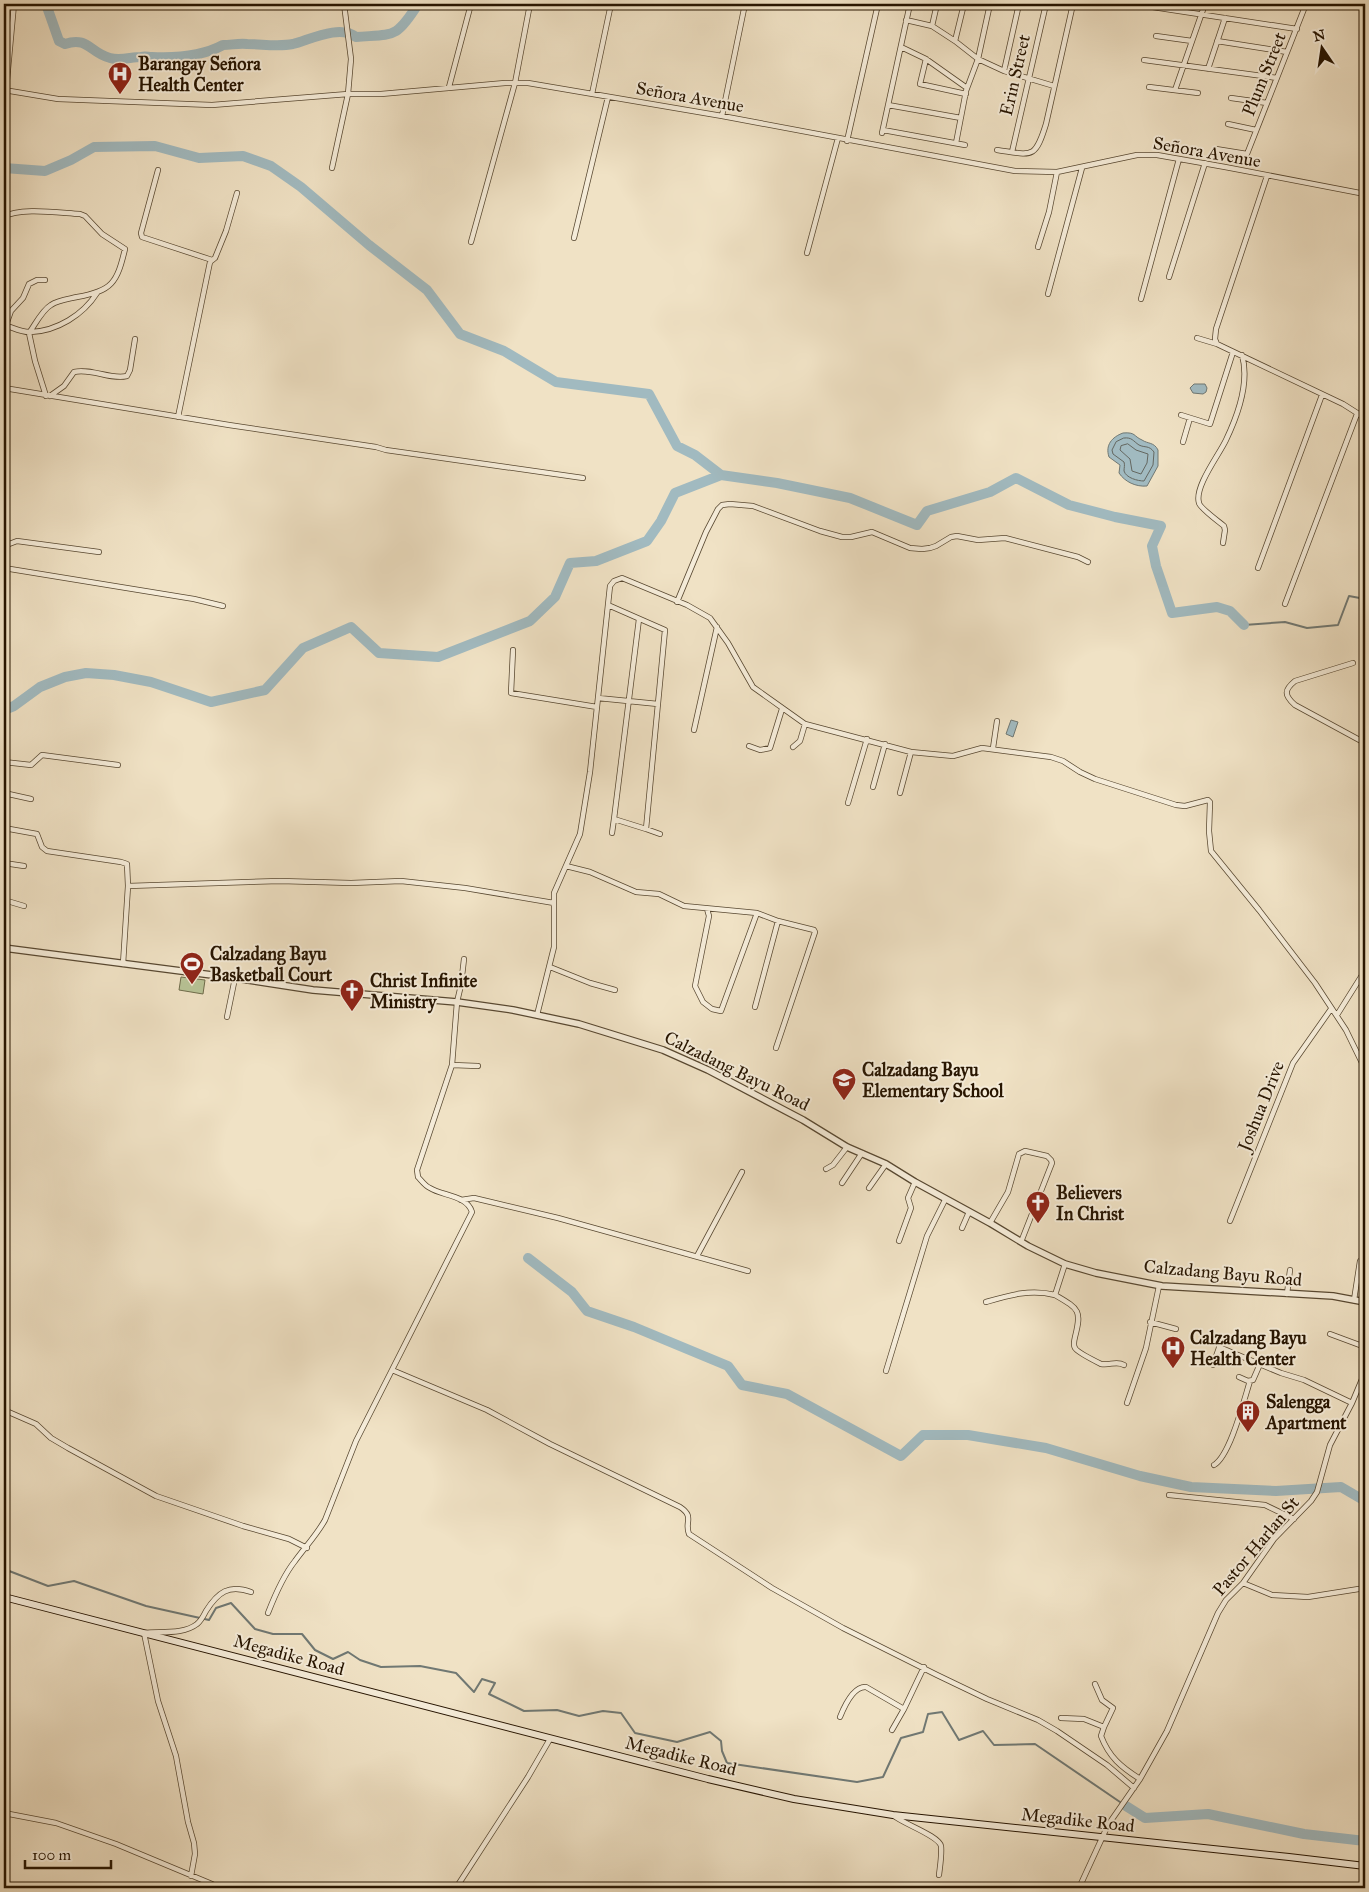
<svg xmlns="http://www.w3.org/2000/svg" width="1369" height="1892" viewBox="0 0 1369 1892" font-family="'IM FELL Great Primer',serif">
	<rect width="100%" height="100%" fill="#f0e2c5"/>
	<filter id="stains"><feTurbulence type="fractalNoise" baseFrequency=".004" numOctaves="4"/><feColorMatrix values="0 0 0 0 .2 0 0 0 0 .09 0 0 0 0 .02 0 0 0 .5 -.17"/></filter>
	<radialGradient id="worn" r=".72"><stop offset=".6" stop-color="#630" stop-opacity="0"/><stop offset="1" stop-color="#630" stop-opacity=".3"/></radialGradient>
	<path fill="#b8c396" stroke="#6f6c4b" d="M181,977L205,980L203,994L179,990Z"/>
	<path fill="#a1bac0" stroke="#707873" d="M1194,384H1205L1207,388L1206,392L1203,394L1193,393L1190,388Z
		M1123,433C1136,432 1133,436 1142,440C1148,444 1154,442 1158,450V466L1147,486C1136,487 1125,482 1119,473L1120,465L1109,457C1105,445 1112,437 1123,433Z
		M1011,720L1018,722L1013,737L1006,734Z"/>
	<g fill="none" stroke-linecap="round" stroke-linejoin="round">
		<path stroke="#646760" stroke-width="1" d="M1124,438C1132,437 1133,441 1139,445C1145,448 1149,445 1154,452L1153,465L1144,481C1138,481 1126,478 1124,471C1124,468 1125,465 1124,462L1113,454L1112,450L1116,442Z
			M1128,444L1136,450L1148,454L1147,463L1141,474L1132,471L1130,459L1120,450L1121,446Z"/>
		<path stroke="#707873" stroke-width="2" d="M1244,625L1285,622L1307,628L1338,625L1349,596L1365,599
			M4,1569L48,1586L74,1581L146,1606L209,1620L216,1608L231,1603L255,1629L273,1634H302L315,1650L333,1659L348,1652L360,1660L381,1667L420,1666L456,1673L474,1692L482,1679L495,1683L489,1694L524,1711L557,1710L579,1716L603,1711L621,1713L635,1733L677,1742L710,1732L721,1741L722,1751L727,1763L857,1782L883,1777L901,1738L923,1732L928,1714L942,1712L959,1740L983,1731L994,1745L1035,1744L1120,1802"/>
		<path stroke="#a1bac0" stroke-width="10" d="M46,4L59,41L65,44C88,36 90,53 110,58C120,61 131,57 141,57C145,56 148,57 152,57C175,58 203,56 223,45C231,45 239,43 247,44C262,44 278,47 293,44C309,40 340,24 356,37C394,34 396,39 418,4
			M4,168L45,171L71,160L94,147L155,146L199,158L243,156L271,166L301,187L369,245L427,290L460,334L504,351L556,382L649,394L677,446L695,455L721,475L777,483L850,498L917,525L927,511L990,492L1016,478L1069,505L1115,517L1161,526L1152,546L1156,566L1172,613L1217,607L1230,611L1244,625
			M4,710L14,706L40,687L65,677L86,673L114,675L151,682L211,702L265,690L303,648L351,627L379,653L438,657L530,621L555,597L570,563L596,561L647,541L661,521L675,493L721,475
			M528,1258L572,1292L587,1311L634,1327L728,1366L742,1385L787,1394L901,1456L923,1435H968L1046,1448L1140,1476L1191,1487L1276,1491L1341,1487L1365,1501
			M1126,1806L1145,1818L1208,1814L1304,1834L1365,1841"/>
		<defs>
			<path id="minor" d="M1133,4L1297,29
				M91,7L102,4
				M906,20L932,26L955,41L978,59L1004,71L1054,86
				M932,26L937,4
				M1156,36L1192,41
				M955,41L964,4
				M1217,41L1287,52
				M901,47L926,59L967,88
				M926,59L920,84L966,94
				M1144,60L1277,78
				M1208,69L1225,18
				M1004,71L1019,4
				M449,87L471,4
				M1149,87L1198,93
				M4,90L58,99L212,105L348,94H381L505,83H528L722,116L1015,171L1057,172L1137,155H1157L1225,167L1365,194
				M1175,90L1205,4
				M6,91L14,4
				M592,94L611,4
				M1231,98L1267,103
				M888,105L961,118
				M722,116L745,4
				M1228,124L1256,130
				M883,130L965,145
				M882,133L910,4
				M847,141L878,4
				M956,143L966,91L978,59L990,4
				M1216,149L1247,154L1306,4
				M997,150C1032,155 1035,160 1046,124L1073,4
				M1012,152L1046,4
				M332,168L348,94L351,59L344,4
				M158,170L141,233L142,237L212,260
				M1267,176L1216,329L1215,339L1217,344L1343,404L1365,418
				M4,217C19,207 60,213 80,214L85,216L102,234L125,249C117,283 112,291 77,297C69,299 58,300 51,305C42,310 35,325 29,333L35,361L46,396
				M574,238L608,97
				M471,242L515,83L530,4
				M1038,247L1049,212L1057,172
				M807,253L838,138
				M1169,277L1205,163
				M1048,294L1082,168
				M1141,299L1179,159
				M4,325C12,327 22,333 31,332C57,331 83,315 97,293
				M6,325L11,311L23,298L29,284L37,280H45
				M1197,338L1217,344
				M4,388L229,425L376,447L386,450L583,478
				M50,396L64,386L74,372C92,368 110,380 127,376L130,370L135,339
				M1181,415L1210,424L1233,352
				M178,417L210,262L215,258L226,231L237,193
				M1183,442L1190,418
				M1223,543L1225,530L1224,526C1218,521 1200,508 1199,503C1194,487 1219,455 1226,440C1238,415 1250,383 1242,355
				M4,546L17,541L99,552
				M4,568L194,599L223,606
				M1258,568L1322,395
				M677,602L706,532L718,509L722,505L730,504L753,506L820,531L842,537H851L872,532L910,548L922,549L930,548L936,546L951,537L957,536L978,540L1005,538L1078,557L1088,562
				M1285,604L1357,414
				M608,605L665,630L646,829L614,819L639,619
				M513,650L511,693L597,707
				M1353,663L1295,681C1284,690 1284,695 1295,705L1365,743
				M598,698L658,704
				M694,730L717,627
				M749,746L760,750L770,748L782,709
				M793,747L800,741L805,724
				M993,748L997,721
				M4,762L31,765L42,755L118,765
				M873,787L885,744
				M4,793L31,799
				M900,793L911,752
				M848,803L867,739
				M4,828L37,834L42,847L47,851L121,862L127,864L128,886L123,964
				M646,829L660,834
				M612,833L614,819
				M4,863L24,866
				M566,866L590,872L636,892L659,894L684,906L757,913L778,921L814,930L815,932L776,1048
				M128,886L280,881L351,883L401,881L465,888L554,903
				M4,900L24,906
				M707,909L709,916L695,986L703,1002L712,1009L721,1011L757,913
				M550,967L590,983L615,990
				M755,1007L778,921
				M537,1015L554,947V893L580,834L590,772L610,586L614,581L622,578L687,605L710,618L728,643L753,687L805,724L911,752L953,756L982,748L1051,757L1063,761L1080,772L1095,779L1176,805L1185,806L1208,800L1210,802L1209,831L1211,851L1259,910L1315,983L1346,1030L1365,1069
				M1337,1015L1364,972
				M227,1017L235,978
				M452,1065L478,1066
				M826,1169L833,1165L847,1147
				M842,1183L862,1153
				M869,1188L886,1164
				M461,1200L474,1198L558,1218L748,1271
				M1230,1221L1293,1063L1331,1009
				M990,1223L1008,1192L1019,1154L1025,1151L1047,1156L1051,1160L1052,1163L1021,1242
				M962,1228L969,1212
				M899,1241L911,1208L908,1198L915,1182
				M697,1256L742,1172
				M1287,1294L1290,1270
				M1055,1295C1079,1309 1082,1310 1075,1337C1074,1341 1073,1345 1075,1348C1077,1352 1097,1362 1101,1364C1110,1366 1116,1360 1124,1365
				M1354,1300L1360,1261
				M986,1302C1010,1295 1030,1289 1055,1295L1065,1264
				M1150,1322L1176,1329
				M1330,1334L1365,1347
				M1211,1337L1221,1342L1213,1365
				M1219,1347L1281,1373L1304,1380L1352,1403
				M392,1370L487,1410L550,1444L680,1507C695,1517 684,1522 689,1534L772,1588L843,1628L937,1675L987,1699L1038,1720L1057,1731L1107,1765L1134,1788
				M886,1371L927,1236L945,1200
				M1239,1377L1248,1381L1253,1380L1260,1364
				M1127,1403L1146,1348L1159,1286
				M4,1410L36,1424L51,1438L68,1448L156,1496L243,1526L289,1539L307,1548
				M1214,1465C1230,1456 1244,1400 1250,1381
				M1169,1495L1265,1505L1294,1519
				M1243,1583L1272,1595L1308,1597L1365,1588
				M268,1613C275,1595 283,1576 295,1561C305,1547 316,1536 325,1520L356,1441L472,1212C467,1195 442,1196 430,1188C425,1186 421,1180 418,1177L417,1170L452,1065L457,1002L461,985L464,959
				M1095,1684L1102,1700L1113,1708L1104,1727
				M840,1717C844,1707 853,1686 866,1687L904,1709
				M1061,1718L1084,1719L1104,1727L1101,1736C1109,1757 1121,1767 1140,1779
				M892,1730L904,1709L924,1667
				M4,1813L56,1823L116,1844L212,1884L218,1888
				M894,1816C904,1824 939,1836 941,1846C942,1855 940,1866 939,1875
				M191,1876L195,1854L194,1843L188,1822L176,1756L158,1701L144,1633C160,1631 183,1635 197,1624C201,1621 204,1615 206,1611C218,1592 229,1584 251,1592
				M456,1888L528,1777L550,1739
				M1079,1888L1108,1825L1140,1779L1167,1731L1218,1613L1226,1600L1243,1583L1274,1539L1311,1501L1317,1492L1330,1445L1352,1403L1365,1372"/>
			<path id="tertiary" d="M4,948L235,978L313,990L457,1002L513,1010L579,1024L663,1050L708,1070L803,1120L847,1147L886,1164L915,1182L990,1223L1028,1246L1065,1264L1096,1273L1162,1286L1333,1296L1365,1302"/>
			<path id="secondary" d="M4,1597L708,1779L794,1799L893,1815L1289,1857L1365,1866"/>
		</defs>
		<use href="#minor" stroke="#584831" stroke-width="6"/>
		<use href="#tertiary" stroke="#584831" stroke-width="8"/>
		<use href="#secondary" stroke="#261400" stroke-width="8"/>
		<use href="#minor" stroke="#f5ecd9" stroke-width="4.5"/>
		<use href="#tertiary" stroke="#f5ecd9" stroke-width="5.5"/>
		<use href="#secondary" stroke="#f5ecd9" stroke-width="6"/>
	</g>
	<defs>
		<symbol id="hospital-pin" viewBox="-11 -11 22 30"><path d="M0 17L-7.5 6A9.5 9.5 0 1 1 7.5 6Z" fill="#8f2418" stroke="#f5ecd9"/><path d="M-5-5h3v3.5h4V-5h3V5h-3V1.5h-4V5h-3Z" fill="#fff"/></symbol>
		<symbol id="stadium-pin" viewBox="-11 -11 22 30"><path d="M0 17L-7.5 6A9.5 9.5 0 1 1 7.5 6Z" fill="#8f2418" stroke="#f5ecd9"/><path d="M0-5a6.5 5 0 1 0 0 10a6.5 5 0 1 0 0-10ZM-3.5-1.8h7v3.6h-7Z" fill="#fff"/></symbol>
		<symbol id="church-pin" viewBox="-11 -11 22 30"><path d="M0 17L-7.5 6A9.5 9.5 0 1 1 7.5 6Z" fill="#8f2418" stroke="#f5ecd9"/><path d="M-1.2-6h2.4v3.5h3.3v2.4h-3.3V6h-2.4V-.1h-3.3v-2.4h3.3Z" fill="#fff"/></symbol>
		<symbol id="school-pin" viewBox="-11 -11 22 30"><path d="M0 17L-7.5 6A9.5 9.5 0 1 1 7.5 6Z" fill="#8f2418" stroke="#f5ecd9"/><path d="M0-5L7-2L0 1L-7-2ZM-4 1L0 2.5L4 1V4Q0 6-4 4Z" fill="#fff"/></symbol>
		<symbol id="building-pin" viewBox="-11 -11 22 30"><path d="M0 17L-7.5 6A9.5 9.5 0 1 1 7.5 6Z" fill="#8f2418" stroke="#f5ecd9"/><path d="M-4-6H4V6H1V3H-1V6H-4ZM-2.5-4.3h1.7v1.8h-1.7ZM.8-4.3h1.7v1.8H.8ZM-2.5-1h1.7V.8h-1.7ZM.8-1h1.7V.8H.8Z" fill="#fff"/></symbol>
	</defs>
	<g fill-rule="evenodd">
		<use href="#hospital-pin" x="106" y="60" width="28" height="38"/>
		<use href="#stadium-pin" x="178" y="950" width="28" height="38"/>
		<use href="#church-pin" x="338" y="977" width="28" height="38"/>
		<use href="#school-pin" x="830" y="1066" width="28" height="38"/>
		<use href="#church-pin" x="1024" y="1189" width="28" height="38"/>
		<use href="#hospital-pin" x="1159" y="1334" width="28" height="38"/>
		<use href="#building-pin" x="1234" y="1398" width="28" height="38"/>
	</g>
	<g text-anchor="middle" stroke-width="4" stroke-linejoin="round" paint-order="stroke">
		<g font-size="18" font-weight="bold" fill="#261400" stroke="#f5ecd9" text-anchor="start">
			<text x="138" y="70">Barangay Señora<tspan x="138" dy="21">Health Center</tspan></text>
			<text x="210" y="960">Calzadang Bayu<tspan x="210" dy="21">Basketball Court</tspan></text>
			<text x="370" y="987">Christ Infinite<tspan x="370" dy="21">Ministry</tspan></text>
			<text x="862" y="1076">Calzadang Bayu<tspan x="862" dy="21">Elementary School</tspan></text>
			<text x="1056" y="1199">Believers<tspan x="1056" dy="21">In Christ</tspan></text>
			<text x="1190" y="1344">Calzadang Bayu<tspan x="1190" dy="21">Health Center</tspan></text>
			<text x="1266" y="1408">Salengga<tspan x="1266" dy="21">Apartment</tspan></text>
		</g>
		<g font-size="18" fill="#261400" stroke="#f5ecd9">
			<text transform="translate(1264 74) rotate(-68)" y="6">Plum Street</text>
			<text transform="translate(1015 75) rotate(-77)" y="6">Erin Street</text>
			<text transform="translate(690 97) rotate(10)" y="6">Señora Avenue</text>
			<text transform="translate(1207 152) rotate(10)" y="6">Señora Avenue</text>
			<text transform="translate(737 1071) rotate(26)" y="6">Calzadang Bayu Road</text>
			<text transform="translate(1261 1106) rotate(-68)" y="6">Joshua Drive</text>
			<text transform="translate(1223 1273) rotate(5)" y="6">Calzadang Bayu Road</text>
			<text transform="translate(1256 1546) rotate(-50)" y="6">Pastor Harlan St</text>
			<text transform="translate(289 1655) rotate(15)" y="6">Megadike Road</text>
			<text transform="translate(681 1756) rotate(14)" y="6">Megadike Road</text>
			<text transform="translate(1078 1820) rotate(6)" y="6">Megadike Road</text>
		</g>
	</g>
	<rect width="1369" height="1892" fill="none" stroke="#f0e2c5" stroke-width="20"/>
	<rect x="5" y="5" width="1359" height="1882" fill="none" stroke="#261400" stroke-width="2.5"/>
	<rect x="10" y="10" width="1349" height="1872" fill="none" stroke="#261400"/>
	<g transform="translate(1322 48) rotate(347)" stroke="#f5ecd9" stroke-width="4" paint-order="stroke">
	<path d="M0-4L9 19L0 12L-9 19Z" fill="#261400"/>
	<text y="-8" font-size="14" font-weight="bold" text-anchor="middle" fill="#261400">N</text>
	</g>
	<path d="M25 1860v8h86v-8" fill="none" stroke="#261400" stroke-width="2.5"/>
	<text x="32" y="1860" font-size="15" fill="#261400" stroke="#f5ecd9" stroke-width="4" paint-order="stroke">100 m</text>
	<rect width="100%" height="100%" filter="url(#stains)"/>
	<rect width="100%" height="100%" fill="url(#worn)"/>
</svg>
